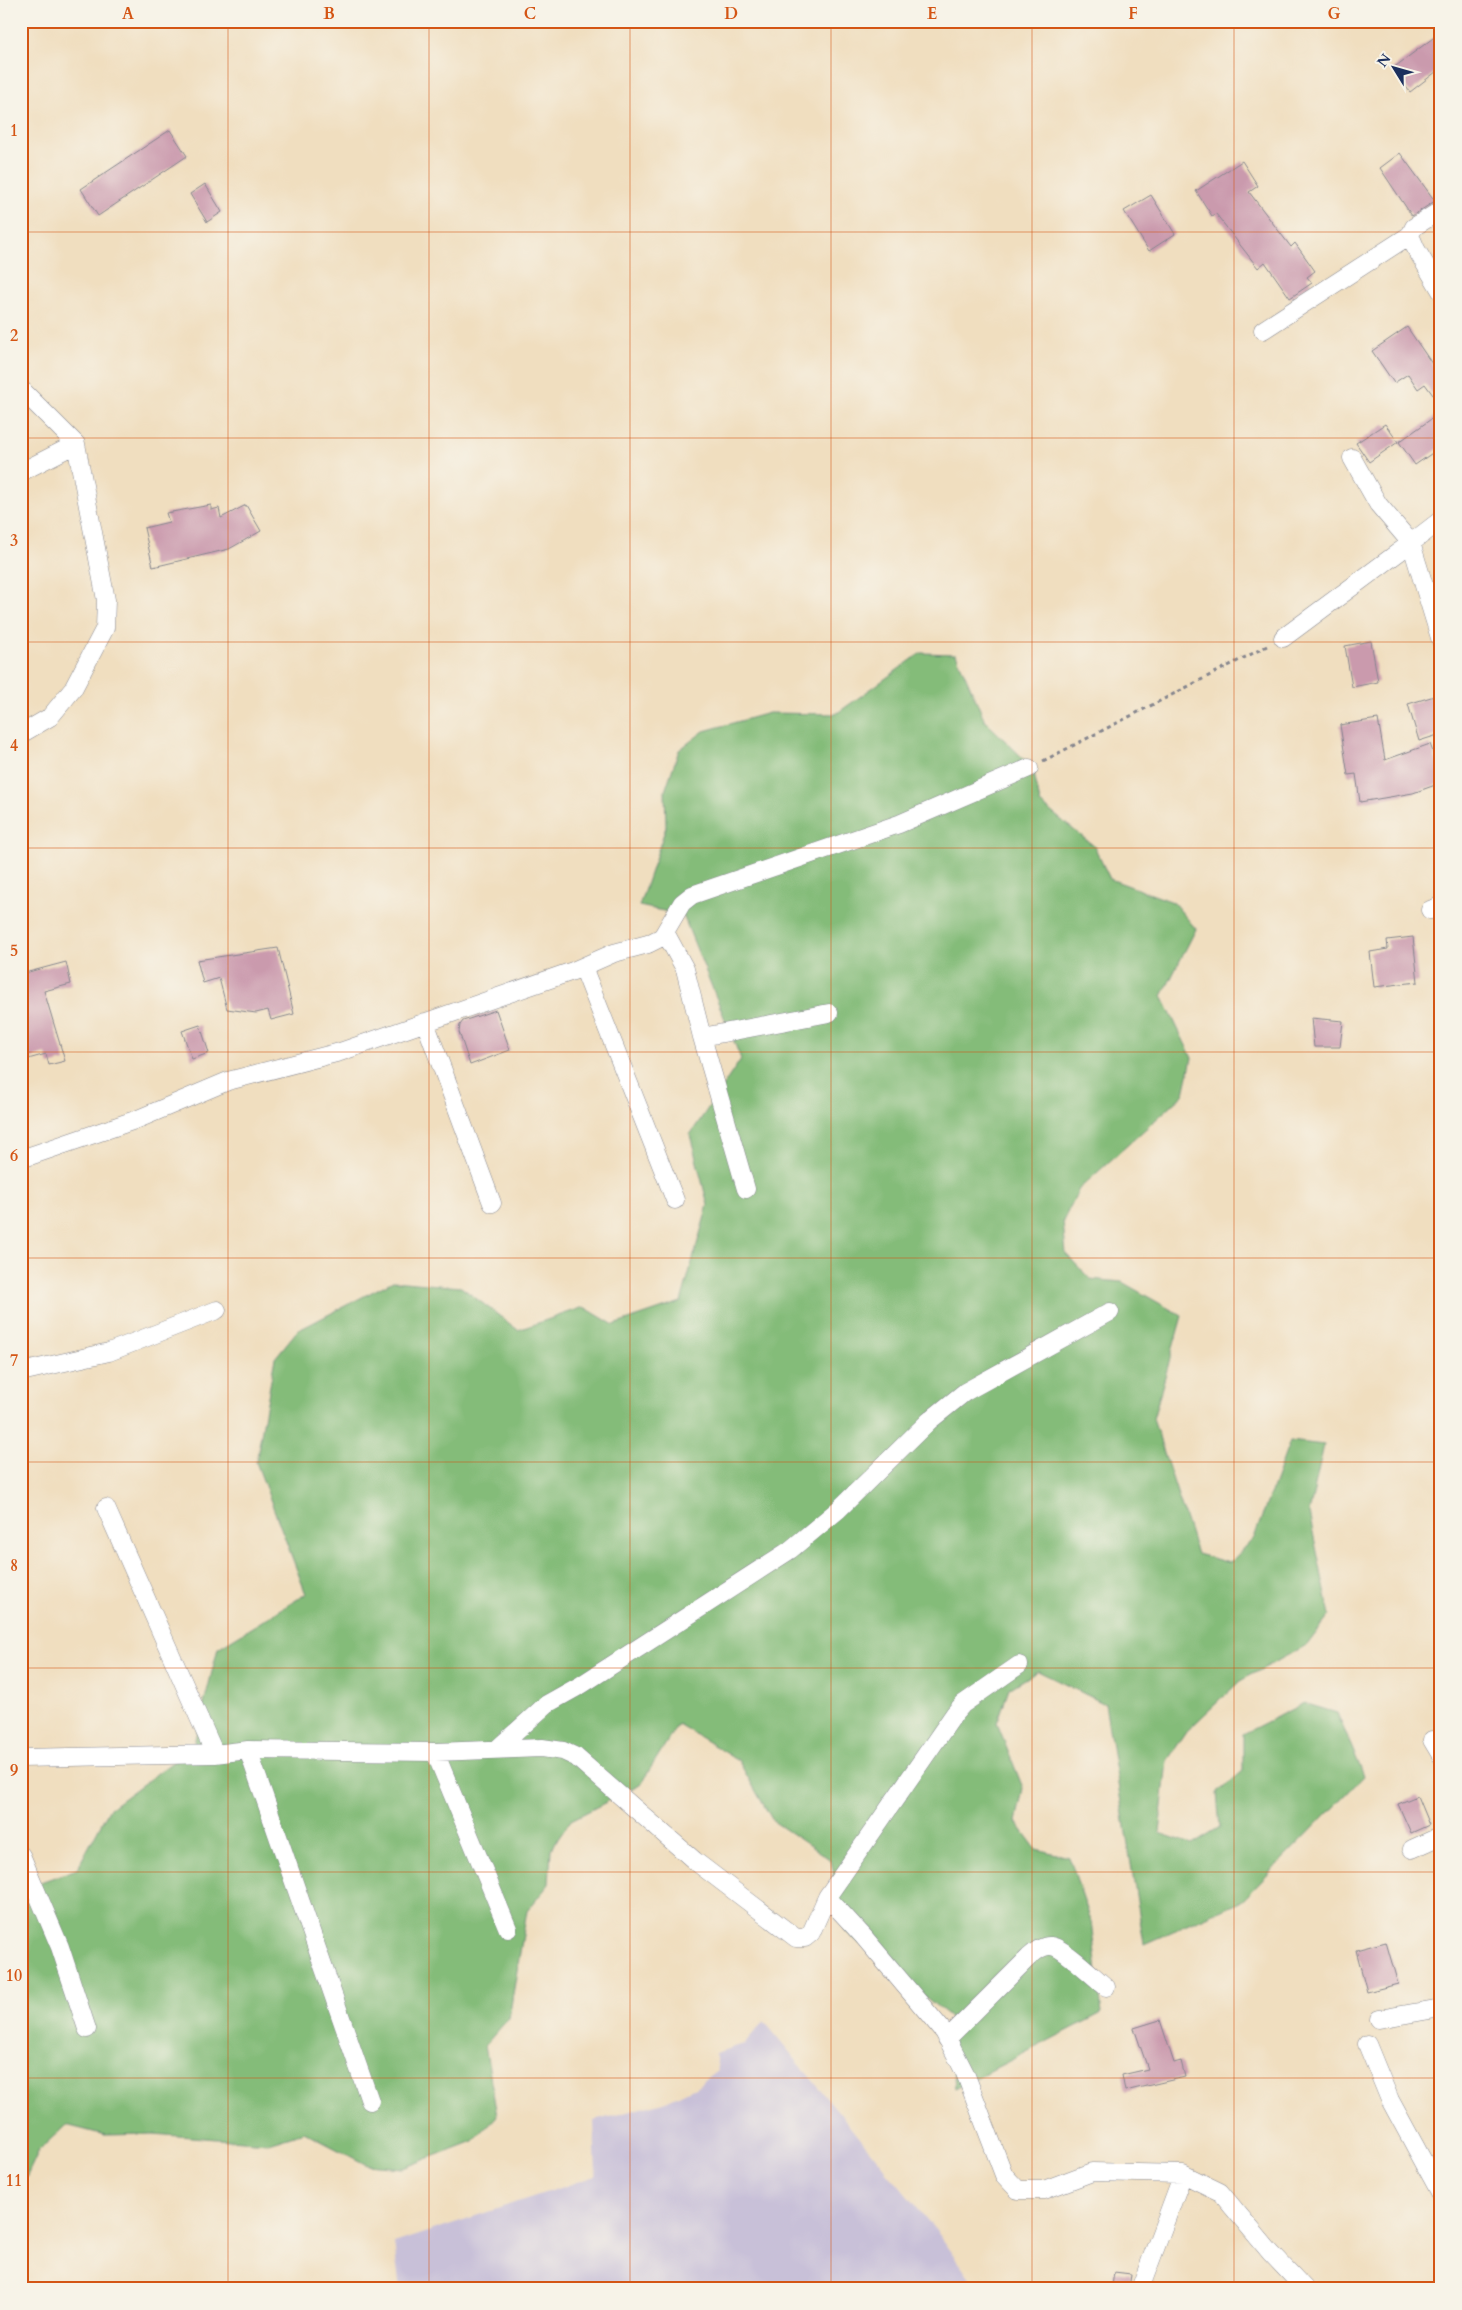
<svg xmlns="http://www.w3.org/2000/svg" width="1462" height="2310" viewBox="0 0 1462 2310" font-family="Cardo,serif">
	<rect width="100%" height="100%" fill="#f7f3e8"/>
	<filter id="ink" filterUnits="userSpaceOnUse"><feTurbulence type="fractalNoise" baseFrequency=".02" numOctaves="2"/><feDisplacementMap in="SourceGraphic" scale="10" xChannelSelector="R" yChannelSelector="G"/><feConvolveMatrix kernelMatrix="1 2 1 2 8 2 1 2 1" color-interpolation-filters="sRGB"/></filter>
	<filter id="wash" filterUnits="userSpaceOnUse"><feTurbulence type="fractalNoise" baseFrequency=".0096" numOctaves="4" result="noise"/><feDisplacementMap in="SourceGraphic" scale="20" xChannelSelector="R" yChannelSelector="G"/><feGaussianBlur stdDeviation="1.12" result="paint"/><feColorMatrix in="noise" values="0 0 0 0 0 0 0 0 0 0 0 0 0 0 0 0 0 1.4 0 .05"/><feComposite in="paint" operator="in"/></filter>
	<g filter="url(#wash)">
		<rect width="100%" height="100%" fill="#f0debf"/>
		<path fill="#c8c0d8" d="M764,2021L941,2237L978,2289H400L394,2243L596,2176L594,2121L664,2102L697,2086L718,2070L715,2053L744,2044Z"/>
		<path fill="#84bc79" stroke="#50766c" d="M921,653L956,654L985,721L1033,768L1040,803L1094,846L1110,879L1173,902L1196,929L1162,996L1192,1058L1184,1094L1079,1189L1063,1221L1066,1254L1090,1279L1122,1282L1182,1316L1153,1419L1197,1554L1230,1563L1254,1538L1290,1441L1324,1445L1309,1513L1330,1615L1307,1645L1240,1681L1187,1731L1167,1761L1159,1833L1192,1844L1220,1827L1217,1793L1243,1771V1734L1304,1703L1337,1713L1364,1776L1243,1900L1144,1944L1105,1704L1038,1671L1009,1689L997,1723L1023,1788L1016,1822L1036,1849L1069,1857L1091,1921L1102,2013L955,2089L950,2017L845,1931L831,1860L773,1821L738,1760L678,1724L640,1785L571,1820L551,1849L549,1884L527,1911L509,2018L485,2045L497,2116L473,2141L403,2168L367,2165L304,2132L268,2143L153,2134L105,2135L66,2125L39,2150L21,2189V1889L77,1869L109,1809L193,1747L218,1648L306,1594L256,1462L275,1358L297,1331L393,1281L461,1287L518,1330L584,1307L614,1325L681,1302L708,1205L690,1135L741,1059L683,915L639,906L666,827L665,791L679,750L704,731L769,713L836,714Z"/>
		<g id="blocks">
			<path fill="#ca9aad" d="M1441,32V68L1410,92L1392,69Z
				M170,130L187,156L98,216L81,189Z
				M1400,153L1435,201L1412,216L1380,168Z
				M1242,161L1258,186L1249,192L1291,247L1295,243L1315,271L1307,277L1312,283L1290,298L1265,262L1258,268L1216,214L1212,216L1196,191Z
				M205,184L222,212L207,222L190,194Z
				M1151,195L1175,234L1149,251L1124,211Z
				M1407,327L1441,377V406L1425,384L1418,389L1408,374L1394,383L1372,351Z
				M1441,412V447L1415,465L1399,442Z
				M1385,424L1398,442L1369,462L1356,443Z
				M211,505V510L219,508L221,518L246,505L261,531L229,549L153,567L144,528L169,522L166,513Z
				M1371,641L1378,682L1352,687L1345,646Z
				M1441,694V734L1419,741L1408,704Z
				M1378,719L1385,760L1430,744L1441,773V783L1413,793L1360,802L1356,774L1348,775L1340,725Z
				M1413,937L1418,982L1374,987L1370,952L1388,949L1387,940Z
				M278,948L294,1014L271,1020L268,1010L256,1013L227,1009L219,978L203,983L197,960Z
				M66,962L71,984L44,991L65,1061L49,1065L46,1054L21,1061V974Z
				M496,1010L510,1050L470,1065L459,1032L460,1025L463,1021Z
				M1311,1018L1343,1021L1340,1047H1314Z
				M200,1025L209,1053L192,1059L182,1031Z
				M1417,1796L1429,1825L1411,1833L1398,1804Z
				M1386,1942L1398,1984L1367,1992L1356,1950Z
				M1160,2020L1174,2063L1181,2061L1185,2077L1125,2091L1122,2075L1148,2069L1134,2028Z
				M1114,2272L1131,2274L1129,2289L1112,2286Z"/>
		</g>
	</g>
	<g filter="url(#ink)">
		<use href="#blocks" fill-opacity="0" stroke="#86868e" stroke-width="1"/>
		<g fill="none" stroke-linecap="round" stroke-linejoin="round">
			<defs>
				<path id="minor" d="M1441,210L1414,227L1410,235L1416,249L1441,291
					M1263,330L1410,235
					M21,389L76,444L106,600L105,628L73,689L50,717L21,734
					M1352,458L1378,504L1411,543L1441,520
					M21,472L76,444
					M1283,638L1411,543L1441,641
					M1430,910L1441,906
					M665,932L685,969L702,1037L829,1013
					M583,967L675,1200
					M425,1022L492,1203
					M702,1037L746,1189
					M21,1159L138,1119L228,1081L340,1052L573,971L614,953L648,944L662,937L682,903L692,895L899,824L1029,768
					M21,1372L109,1352L217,1310
					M106,1508L215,1754
					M1432,1740L1441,1755
					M248,1750L370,2101
					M496,1750L547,1704L581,1685L790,1550L838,1510L929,1421L965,1392L1110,1312
					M435,1752L508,1929
					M21,1758L215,1754L248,1750L435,1752L542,1748L563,1751L576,1757L695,1861L796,1938H805L811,1933L827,1897L863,1936L944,2032L965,2073L1004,2175L1018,2190H1044L1092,2172L1183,2174L1220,2192L1270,2252L1305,2289
					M1412,1849L1441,1836
					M21,1855L60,1947L87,2029
					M827,1897L955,1713L963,1704L1019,1665
					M1379,2019L1441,2008
					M947,2039L1029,1957C1035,1952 1042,1945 1051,1946C1063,1947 1095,1978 1106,1987
					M1367,2044L1390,2100L1441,2194
					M1140,2289L1183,2174"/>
			</defs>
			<use href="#minor" stroke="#86868e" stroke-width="19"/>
			<path stroke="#86868e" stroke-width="3" stroke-dasharray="4 4" stroke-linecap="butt" d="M1043,761L1267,646"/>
			<use href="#minor" stroke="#fff" stroke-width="18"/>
		</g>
	</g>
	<path fill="none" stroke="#d45514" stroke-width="1" stroke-opacity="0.55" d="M228,21V2289M429,21V2289M630,21V2289M831,21V2289M1032,21V2289M1234,21V2289M21,232H1441M21,438H1441M21,642H1441M21,848H1441M21,1052H1441M21,1258H1441M21,1462H1441M21,1668H1441M21,1872H1441M21,2078H1441"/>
	<rect width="1462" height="2310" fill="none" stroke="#f7f3e8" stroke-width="55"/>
	<g transform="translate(1394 68) rotate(307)" stroke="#f7f3e8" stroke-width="4" paint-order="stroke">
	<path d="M0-4L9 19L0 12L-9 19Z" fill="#1b2f5e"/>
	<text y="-8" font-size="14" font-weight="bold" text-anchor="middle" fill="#1b2f5e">N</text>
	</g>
	<rect x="28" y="28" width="1406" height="2254" fill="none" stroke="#d45514" stroke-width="2"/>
	<g font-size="16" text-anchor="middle" font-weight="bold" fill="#d45514">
		<text x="128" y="19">A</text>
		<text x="329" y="19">B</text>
		<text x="530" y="19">C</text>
		<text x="731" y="19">D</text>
		<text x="932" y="19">E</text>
		<text x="1133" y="19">F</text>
		<text x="1334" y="19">G</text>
		<text x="14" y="136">1</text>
		<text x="14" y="341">2</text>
		<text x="14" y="546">3</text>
		<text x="14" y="751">4</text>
		<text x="14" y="956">5</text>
		<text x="14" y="1161">6</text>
		<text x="14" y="1366">7</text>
		<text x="14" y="1571">8</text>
		<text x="14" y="1776">9</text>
		<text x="14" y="1981">10</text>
		<text x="14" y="2186">11</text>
	</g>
</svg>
